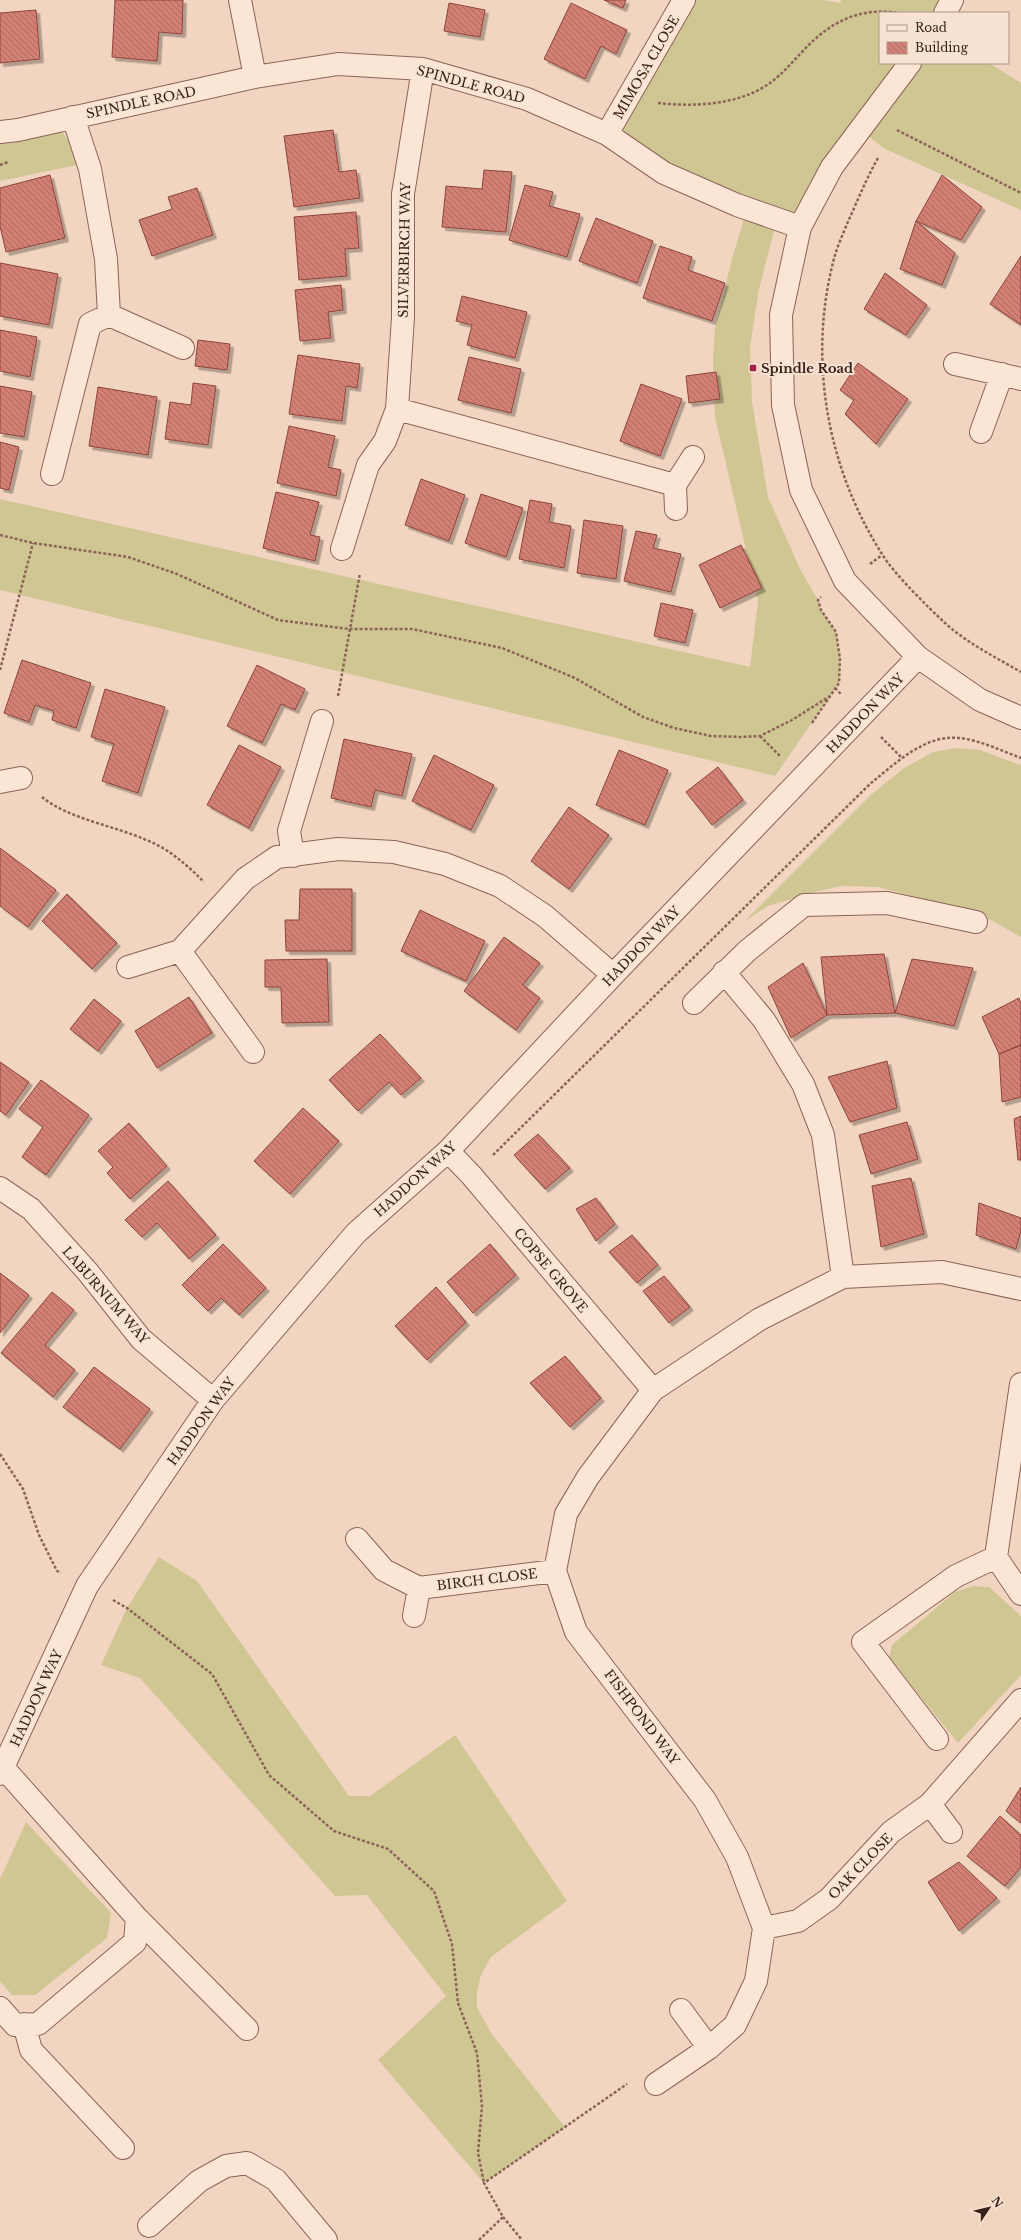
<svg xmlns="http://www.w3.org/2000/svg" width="1021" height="2240" viewBox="0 0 1021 2240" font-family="'Libre Baskerville',serif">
	<defs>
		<pattern id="building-back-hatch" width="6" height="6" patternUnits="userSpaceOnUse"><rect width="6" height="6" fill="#d28073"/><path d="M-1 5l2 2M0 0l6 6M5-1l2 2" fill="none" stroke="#ab685e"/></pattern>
		<filter id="shadow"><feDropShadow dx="3.5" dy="3.5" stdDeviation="0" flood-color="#0004"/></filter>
	</defs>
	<rect width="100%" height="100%" fill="#f1d5c0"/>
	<path fill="#d0c694" d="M684,0H823L840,3L841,0H952L945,13H880V63H989L1021,83V210L883,148L860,129L800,227L777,220L759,289L750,347L752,402L768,497L801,571L818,600L821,610L836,632L840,659L839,683L775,776L0,590V499L750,667L758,601L715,417L713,356L715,328L732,259L747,209L607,134Z
		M53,121L87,163L0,181V132Z
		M957,748L980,750L1021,765V937L991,920L928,900L878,887L841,886L819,891L768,906L745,921L871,795L904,768L933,752Z
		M159,1557L197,1581L349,1796H370L455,1735L567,1901L491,1957L481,1975L477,1992V2007L491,2033L565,2127L484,2183L378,2060L446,1996L367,1895L335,1896L140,1678L101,1665L127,1608Z
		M973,1586L989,1587L1021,1616V1675L958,1743L889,1658L892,1645L955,1592Z
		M26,1822L111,1913L107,1938L35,1995H12L0,1981V1879Z"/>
	<path fill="url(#building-back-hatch)" stroke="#8d443b" filter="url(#shadow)" d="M115,0H183L182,34L159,32L157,61L112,57Z
		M604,0H626L623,8Z
		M449,3L485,10L480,37L444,31Z
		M571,3L627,30L616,54L601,46L585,79L544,59Z
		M36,10L40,59L0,63V13Z
		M333,130L339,172L356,170L360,198L294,207L284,136Z
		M484,170L512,172L506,232L442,227L446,186L482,189Z
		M50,175L65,238L6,252L0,226V188Z
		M942,175L982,207L961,240L916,221Z
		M525,185L553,192L549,206L580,214L567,257L509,240Z
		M197,188L213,235L152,256L139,220L172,209L168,197Z
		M356,212L359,248L345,249L347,276L299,280L294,217Z
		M596,218L653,241L637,283L579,261Z
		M916,221L955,253L942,285L900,269Z
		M660,246L692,257L688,270L725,283L712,321L643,298Z
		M1021,256V325L990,304Z
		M0,263L58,274L49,325L0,316Z
		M885,273L927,305L906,335L864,309Z
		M341,285L343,310L328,312L331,338L300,341L295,290Z
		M462,296L527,312L515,358L467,345L472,325L456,321Z
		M0,330L37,337L30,377L0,371Z
		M198,340L230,344L227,370L195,366Z
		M298,355L360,364L357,388L346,386L342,421L289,414Z
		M469,357L521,369L511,413L458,400Z
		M858,363L908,399L876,444L845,414L854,400L840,390Z
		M716,372L720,399L689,403L686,376Z
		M193,383L216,386L208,445L165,439L170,402L191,405Z
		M641,384L682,399L660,456L620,441Z
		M0,386L32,392L24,437L0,433Z
		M98,387L157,397L148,455L89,446Z
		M289,426L335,436L328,467L341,470L336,496L277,483Z
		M0,442L19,447L9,490L0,488Z
		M421,479L465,495L449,541L405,525Z
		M276,492L319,502L310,535L320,537L315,561L263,548Z
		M481,494L523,508L506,557L465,543Z
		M530,500L552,504L549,522L571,526L564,568L519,559Z
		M584,520L623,526L616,579L577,573Z
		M636,531L657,535L653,548L681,554L671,592L624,581Z
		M741,545L762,588L720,608L699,565Z
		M661,603L693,610L685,643L654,636Z
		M22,660L91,683L76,728L52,720L54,711L35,705L29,722L4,713Z
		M257,665L305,689L295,710L281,704L262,743L227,726Z
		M105,689L165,707L138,793L102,781L114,744L91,737Z
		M344,739L412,754L402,796L375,790L371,807L331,798Z
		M239,745L281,767L249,828L207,805Z
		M619,750L668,770L645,825L596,805Z
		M434,755L494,785L471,830L412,801Z
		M718,767L743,800L712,825L686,792Z
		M569,807L609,835L569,889L531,861Z
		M0,848L56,890L28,927L0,906Z
		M300,889H352V951H286L285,920H299Z
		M67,894L117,943L92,969L42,921Z
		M420,910L485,941L466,981L401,951Z
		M504,937L540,963L523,985L540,998L516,1030L464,991Z
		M884,954L895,1013L827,1015L821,957Z
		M327,959L329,1022L282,1023L281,987H265V960Z
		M912,959L973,968L954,1026L895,1013Z
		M803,963L827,1015L791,1038L768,987Z
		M189,997L212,1033L157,1068L135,1031Z
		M1019,998L1021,1004V1045L999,1054L982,1017Z
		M94,999L121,1021L98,1051L70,1029Z
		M380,1034L421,1078L401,1095L389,1082L358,1111L329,1080Z
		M1021,1045V1097L1002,1102L999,1054Z
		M887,1061L897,1108L850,1122L828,1077Z
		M0,1062L29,1082L6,1115L0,1111Z
		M41,1080L89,1115L46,1175L22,1157L43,1127L19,1109Z
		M303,1108L339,1141L290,1194L254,1161Z
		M1021,1116V1160H1018L1014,1119Z
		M907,1122L918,1159L871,1174L859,1135Z
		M129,1123L167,1166L130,1199L107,1173L113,1167L98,1151Z
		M538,1134L570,1168L545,1189L514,1155Z
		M911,1178L924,1234L881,1247L872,1186Z
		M168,1181L216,1235L189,1259L157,1223L142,1237L125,1220Z
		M596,1198L615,1224L596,1241L576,1209Z
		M979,1203L1021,1218V1230L1016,1249L976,1235Z
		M632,1235L658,1265L637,1283L609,1252Z
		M223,1244L266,1288L239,1315L221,1298L208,1311L182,1285Z
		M490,1244L516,1275L473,1313L447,1282Z
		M0,1273L29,1295L0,1333Z
		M664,1276L690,1307L669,1323L643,1291Z
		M436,1287L466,1322L427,1360L395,1326Z
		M52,1292L74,1310L45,1345L75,1370L53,1397L1,1353Z
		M565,1356L601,1398L570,1427L530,1383Z
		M94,1367L150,1409L120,1449L63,1407Z
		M1021,1787V1823L1006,1811Z
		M1000,1816L1021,1835V1867L1005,1886L967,1856Z
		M959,1862L997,1898L959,1931L928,1882Z"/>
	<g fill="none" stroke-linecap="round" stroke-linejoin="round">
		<defs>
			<path id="minor" d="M240,0L255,77
				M945,13L952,0
				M910,63L832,167L800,227L781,315L783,405L801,490L845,581L918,657L980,700L1021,718
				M73,117L90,169L106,259L109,315
				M0,132L18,130L255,77L338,64L423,69L527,99L607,134L664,173L737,205L800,227
				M607,134L684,0
				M955,364L1021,379
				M397,409L675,485
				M981,432L1002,374
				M52,474L90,324L109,315L183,348
				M676,509L675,485L693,457
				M342,549L368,465L385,441L397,409L403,317V194L423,69
				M0,782L21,778
				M293,856L289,831L322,721
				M180,951L253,1052
				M128,967L180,951L245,879L277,857L338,849L394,852L445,864L500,886L545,916L613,975
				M724,972L764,1020L803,1084L823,1135L843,1277
				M694,1003L747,951L804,905L887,903L976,922
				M448,1151L472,1176L653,1390
				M0,1188L31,1209L87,1271L141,1339L213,1400
				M1021,1384L996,1557L1021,1594
				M357,1539L384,1570L419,1588L555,1571
				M414,1616L419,1588
				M937,1739L863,1642L956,1576L996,1557
				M0,1764L137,1918L135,1942L38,2024L15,2025L0,2008
				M0,1774L87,1586L213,1400L356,1233L448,1151L613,975L918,657
				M930,1804L951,1832
				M137,1918L247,2029
				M764,1928L798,1921L829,1899L891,1832L930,1804L1021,1700
				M681,2010L709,2048
				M24,2024L31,2050L123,2148
				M656,2084L709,2048L735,2025L756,1981L764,1928L737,1857L705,1800L576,1632L555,1571L566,1514L588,1477L653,1390L760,1319L843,1277L942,1272L1021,1289
				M149,2226L199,2181L226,2166L247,2163L276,2180L326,2240"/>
		</defs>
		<use href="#minor" stroke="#8c6457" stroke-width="24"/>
		<path stroke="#8c6457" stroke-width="2.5" stroke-dasharray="3 2" stroke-linecap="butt" d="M658,103C695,107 739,105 770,83C789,69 802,49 821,34C843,16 870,8 898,13
			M897,130L1021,193
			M878,158C866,179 857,202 847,224C843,234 838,245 835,255C807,356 826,466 882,554C894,574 927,606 945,623C967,643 995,657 1021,672
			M0,165L8,162
			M0,535L33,543L128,557L177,574L278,620L349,629H412L502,648L575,678L643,717L674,728L711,736L741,737L760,736L792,720L830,696
			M870,564L882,555
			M0,670L33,543
			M835,688L842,695
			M338,696L360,573
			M812,723L839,683L840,659L836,632L821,610L818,600L821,597
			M760,736L781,757
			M881,737L902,758
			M42,797C67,818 114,826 144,839C168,848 186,864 204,882
			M493,1155L871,783C895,764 925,734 959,738C980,740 1002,751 1021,758
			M0,1454L23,1489L39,1535L57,1571L61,1573
			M113,1600L127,1608L212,1674L269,1775L334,1831L388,1849L434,1891L452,1944L458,2003L477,2053L482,2106L478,2153L484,2183
			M503,2217L522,2240
			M479,2240L503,2217L484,2183L627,2084"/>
		<use href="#minor" stroke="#fbe5d4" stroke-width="22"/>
	</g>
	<rect fill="#a02246" stroke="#f8e2d1" stroke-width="1.5" x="749" y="364" width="8" height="8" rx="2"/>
	<g text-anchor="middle" stroke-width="4" stroke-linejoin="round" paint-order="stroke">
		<g font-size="13" fill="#3a221c" stroke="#f8e2d1">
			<text transform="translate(646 67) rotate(-60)" y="5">MIMOSA CLOSE</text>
			<text transform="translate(471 84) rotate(15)" y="5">SPINDLE ROAD</text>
			<text transform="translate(141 102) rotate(-12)" y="5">SPINDLE ROAD</text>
			<text transform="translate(404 250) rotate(-89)" y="5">SILVERBIRCH WAY</text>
			<text transform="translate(865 713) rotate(-46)" y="5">HADDON WAY</text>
			<text transform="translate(641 946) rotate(-46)" y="5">HADDON WAY</text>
			<text transform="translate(415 1179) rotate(-42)" y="5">HADDON WAY</text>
			<text transform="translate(551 1270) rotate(50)" y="5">COPSE GROVE</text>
			<text transform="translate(106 1295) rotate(49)" y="5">LABURNUM WAY</text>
			<text transform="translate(201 1421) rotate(-54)" y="5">HADDON WAY</text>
			<text transform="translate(487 1579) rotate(-7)" y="5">BIRCH CLOSE</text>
			<text transform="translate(36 1698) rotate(-65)" y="5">HADDON WAY</text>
			<text transform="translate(642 1717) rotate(53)" y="5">FISHPOND WAY</text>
			<text transform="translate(860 1866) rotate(-46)" y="5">OAK CLOSE</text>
		</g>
		<g font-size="13" font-weight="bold" fill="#3a221c" stroke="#f8e2d1" text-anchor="start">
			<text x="761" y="373">Spindle Road</text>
		</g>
	</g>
	<rect x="879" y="12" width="130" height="52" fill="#f8e2d1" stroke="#ac9589"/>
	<rect x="887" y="25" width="20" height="6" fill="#fbe5d4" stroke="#ac9589"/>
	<text x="915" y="32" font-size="12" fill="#3a221c">Road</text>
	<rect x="887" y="42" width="20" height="12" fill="url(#building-back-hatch)" stroke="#ac9589"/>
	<text x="915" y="52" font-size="12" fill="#3a221c">Building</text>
	<g transform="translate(989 2208) rotate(55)" stroke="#f8e2d1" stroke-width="3" paint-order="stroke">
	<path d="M0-3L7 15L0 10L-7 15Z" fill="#3a221c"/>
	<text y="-6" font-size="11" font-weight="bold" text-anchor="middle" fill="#3a221c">N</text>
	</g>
</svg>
